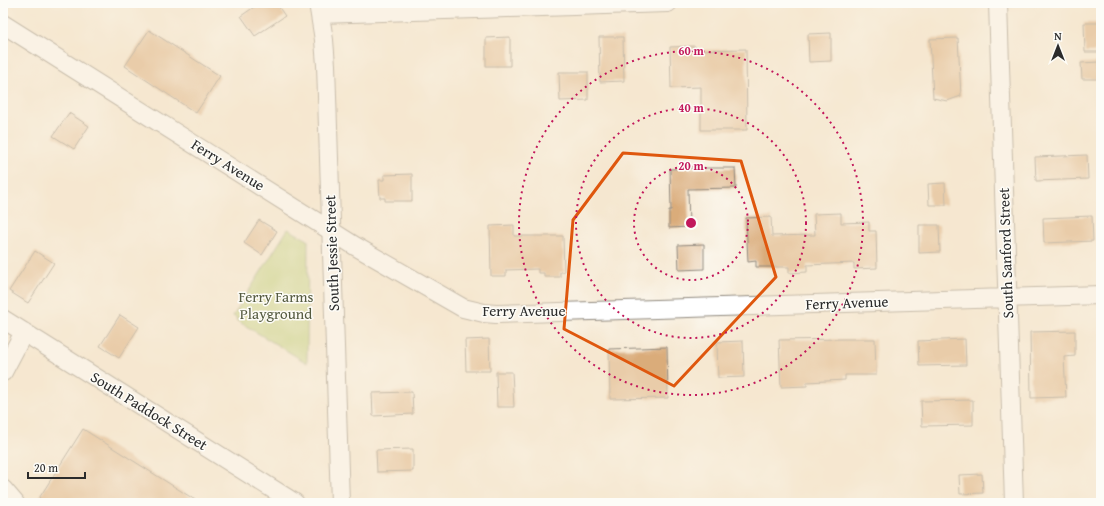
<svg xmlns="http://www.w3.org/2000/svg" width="1104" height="506" viewBox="0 0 1104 506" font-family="'Gentium Book Plus',serif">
	<rect width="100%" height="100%" fill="#fdfcf7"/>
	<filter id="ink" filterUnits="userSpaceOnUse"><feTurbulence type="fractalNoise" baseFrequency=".025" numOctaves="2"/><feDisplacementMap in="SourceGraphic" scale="8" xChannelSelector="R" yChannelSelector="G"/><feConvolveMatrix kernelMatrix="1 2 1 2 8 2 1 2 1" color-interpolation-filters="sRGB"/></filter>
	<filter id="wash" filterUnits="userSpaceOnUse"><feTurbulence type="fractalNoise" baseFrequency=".012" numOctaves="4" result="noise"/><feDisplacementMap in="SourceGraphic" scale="16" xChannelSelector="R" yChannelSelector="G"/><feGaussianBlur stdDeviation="0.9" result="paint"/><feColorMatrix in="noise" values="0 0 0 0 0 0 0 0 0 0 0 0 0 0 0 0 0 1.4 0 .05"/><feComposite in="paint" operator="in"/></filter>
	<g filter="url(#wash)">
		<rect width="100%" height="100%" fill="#f5e7d0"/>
		<path fill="#b7cc70" stroke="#717c4e" d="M288,229L308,240L307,363L236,320L237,318L233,316Z"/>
		<g id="blocks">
			<path fill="#daac7a" d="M260,3H276L285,16L255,36L241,16Z
				M1084,23H1101V52H1085Z
				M149,30L220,76L196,113L125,66Z
				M831,33V61L809,62L808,34Z
				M510,37V66H486V38Z
				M599,37H623L624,81L600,82Z
				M958,38L961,96L947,101L933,98L930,39Z
				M695,46V50L746,49L747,130H701V87L671,88L670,47Z
				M1099,62L1100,79H1082L1081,63Z
				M559,72H588V100L560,101Z
				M69,113L89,126L74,149L53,136Z
				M1087,155L1088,179L1036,181L1035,157Z
				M699,168H735L736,188L688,189L689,227L669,228V210H671L670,169Z
				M412,174V201H385V198H380L379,180H384V175Z
				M945,183L946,205H929L928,184Z
				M841,213V223L869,222V231H876L877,268L854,269V263L807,265V272L789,273V267H756V261L748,262L746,218L771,217L772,236L815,235L814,214Z
				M1092,216L1093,241L1044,243L1043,218Z
				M259,220L277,231L262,255L244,243Z
				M514,225V236H563L564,272H560V277H544V273H538V269L506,270V276H491L490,226Z
				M919,225H939L940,252L919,253Z
				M704,244V269L679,270L678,245Z
				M35,251L54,263L28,303L9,291Z
				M120,315L139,327L119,358L100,346Z
				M1075,331V356L1064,357L1066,397L1031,398L1030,332Z
				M489,339L490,371H466L465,340Z
				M844,339H875L876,375H845V380L807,382V386L781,387L779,340Z
				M965,339L966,365L919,366L918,341Z
				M743,341L744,377L718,378L717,342Z
				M667,347L668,398L610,399L609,349Z
				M496,372H512L514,407H497Z
				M412,392L413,414L373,416L372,393Z
				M973,400V425L922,426L921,401Z
				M83,429L200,503H36Z
				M413,449V471L377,472L376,450Z
				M982,474L983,493L960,494L959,475Z"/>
		</g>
	</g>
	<g filter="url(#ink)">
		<use href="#blocks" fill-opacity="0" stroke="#90897e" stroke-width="1"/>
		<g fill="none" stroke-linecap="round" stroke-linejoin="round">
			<defs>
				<path id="minor" d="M318,3L324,40L326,65L340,503
					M998,3L1014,503
					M320,14L668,3
					M3,24L355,246L463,308L484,313L496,314L1101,295
					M3,319L295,503
					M3,372L24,332
					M3,489L15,503"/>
			</defs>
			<use href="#minor" stroke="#90897e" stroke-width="20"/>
			<use href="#minor" stroke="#fff" stroke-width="18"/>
		</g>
	</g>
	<path d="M0 0H1104V506H0ZM623,153L741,161L776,277L674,386L564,329L573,220Z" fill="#f5e7d0" fill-opacity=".55" fill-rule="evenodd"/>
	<path fill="none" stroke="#df570e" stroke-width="3" stroke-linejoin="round" d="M623,153L741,161L776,277L674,386L564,329L573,220Z"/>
	<g fill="none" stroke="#c2185b" stroke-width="2" stroke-dasharray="2 4">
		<circle cx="691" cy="223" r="57"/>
		<circle cx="691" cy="223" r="115"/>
		<circle cx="691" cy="223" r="172"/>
	</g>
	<g text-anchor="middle" stroke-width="3" stroke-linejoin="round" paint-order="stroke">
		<g font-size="15" fill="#2b2b2b" stroke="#fdfcf7">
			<text transform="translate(228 165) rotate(32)" y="5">Ferry Avenue</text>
			<text transform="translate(332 253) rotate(-92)" y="5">South Jessie Street</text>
			<text transform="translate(1006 253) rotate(-92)" y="5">South Sanford Street</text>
			<text transform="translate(847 303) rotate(-2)" y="5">Ferry Avenue</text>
			<text x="524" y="316">Ferry Avenue</text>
			<text transform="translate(149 411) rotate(32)" y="5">South Paddock Street</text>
		</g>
		<g font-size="15" fill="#555b40" stroke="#fdfcf7">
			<text x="276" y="302">Ferry Farms<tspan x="276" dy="17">Playground</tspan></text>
		</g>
	</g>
	<circle cx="691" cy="223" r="6" fill="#c2185b" stroke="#fdfcf7" stroke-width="2"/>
	<g font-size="12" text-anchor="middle" font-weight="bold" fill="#c2185b" stroke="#fdfcf7" stroke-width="3" stroke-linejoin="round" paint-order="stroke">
		<text x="691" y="55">60 m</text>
		<text x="691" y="112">40 m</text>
		<text x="691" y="170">20 m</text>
	</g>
	<rect width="1104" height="506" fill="none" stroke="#fdfcf7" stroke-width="16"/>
	<g transform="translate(1058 46)" stroke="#fdfcf7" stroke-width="3" paint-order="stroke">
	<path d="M0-3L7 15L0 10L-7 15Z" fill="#2b2b2b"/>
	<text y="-6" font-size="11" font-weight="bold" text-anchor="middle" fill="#2b2b2b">N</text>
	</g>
	<path d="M28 472v6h57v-6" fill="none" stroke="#2b2b2b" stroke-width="2"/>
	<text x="34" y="472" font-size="12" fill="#2b2b2b" stroke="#fdfcf7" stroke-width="3" paint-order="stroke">20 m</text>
</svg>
